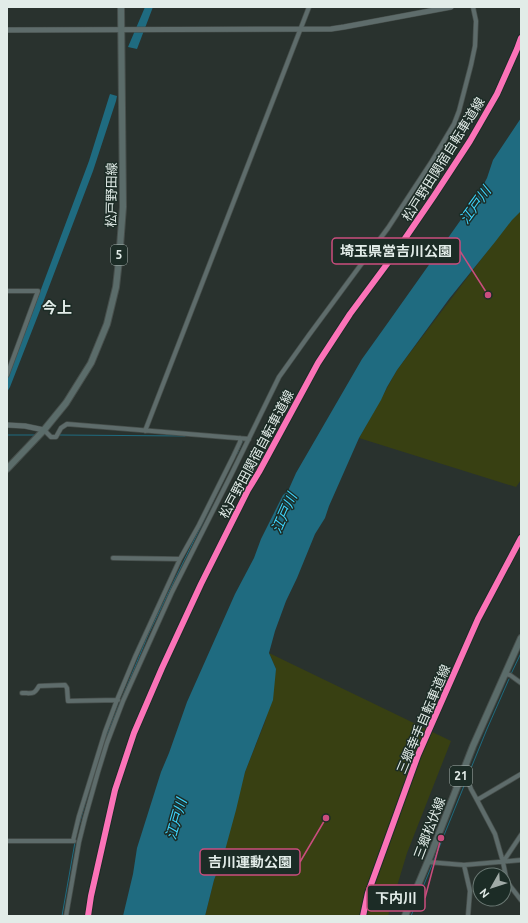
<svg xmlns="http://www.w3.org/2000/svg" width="528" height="923" viewBox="0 0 528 923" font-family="Ubuntu,'Noto Sans JP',sans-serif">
	<rect width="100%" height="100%" fill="#29322e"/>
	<path fill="#384012" d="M521,207V480L516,487L359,438L397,370Z
		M269,653L451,741L407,853L388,916H205L214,880L245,772L265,722L276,669Z"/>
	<path fill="#1f6b80" d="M145,7H153L137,49L128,47Z
		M110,94L117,96L116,101L93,171L44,300L10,387L7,392V380L52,260L89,161L109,97Z
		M521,118V211L512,220L495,242L449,299L397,370L387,387L381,400L359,438L329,506L325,518L315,534L297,578L286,601L275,631L269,653L276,669L273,700L245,772L236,810L224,854L214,880L205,916H123L133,874L137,848L161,772L169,753L187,702L235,594L254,558L261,539L283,495L288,491L296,473L362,359L387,324L477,197L487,178L493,160Z"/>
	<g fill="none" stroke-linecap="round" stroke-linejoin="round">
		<path stroke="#1f6b80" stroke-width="1" d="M7,435H35
			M58,435L185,436
			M237,454L243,440
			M511,674L521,653
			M106,737L148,635L176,577L228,471
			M467,778L487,729L509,679
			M79,825L90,786
			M434,860L466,781
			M62,916L75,842
			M411,916L432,865"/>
		<defs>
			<path id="minor" d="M7,291H38L7,375
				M44,430L51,437H56L61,428L67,424L249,439
				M145,431L309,7
				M113,558L180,559
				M506,674L510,675L521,683
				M22,693C32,693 34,695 39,686L65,685L67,688L68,701L118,700
				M461,778L468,781L471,789L477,800L495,834L503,862L507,882L521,900
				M477,800L521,774
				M7,841H74
				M73,841L79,816L93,771L105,732L117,700L135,657L180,559L199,525L233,457L240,442V438
				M428,862L464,865L521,860
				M503,862L521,835
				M464,865L470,891L468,916
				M66,916L79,842L85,818L98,772L107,743L123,701L154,632L172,592L231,475L279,377L309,335L388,228L432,161L454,124L459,111L471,65L475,46L476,21L473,7"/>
			<path id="tertiary" d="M7,30L331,29L344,27L451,7
				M7,425L25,426L44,430"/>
			<path id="primary" d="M7,469L44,430L66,403L91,363L107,324L116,287L119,260L123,207L121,7
				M405,916L431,854L473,746L521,638"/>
		</defs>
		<use href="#minor" stroke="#474f4c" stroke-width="5.5"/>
		<use href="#tertiary" stroke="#474f4c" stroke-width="6"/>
		<use href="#primary" stroke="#474f4c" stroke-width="8"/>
		<use href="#minor" stroke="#5e6c6b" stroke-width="4"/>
		<use href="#tertiary" stroke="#5e6c6b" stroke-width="5"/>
		<use href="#primary" stroke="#5b6c6a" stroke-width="6"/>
		<defs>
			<path id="cycleway" d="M88,916L91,896L115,790L134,733L162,668L201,584L248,490L259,472L318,363L350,314L393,256L434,196L470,141L497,94L517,49L521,38
				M363,916L368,893L418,755L478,619L521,538"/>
		</defs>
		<use href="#cycleway" stroke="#1c2c26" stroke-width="8"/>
		<use href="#cycleway" stroke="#fb73b8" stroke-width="6"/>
	</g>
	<g text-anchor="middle" stroke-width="3" stroke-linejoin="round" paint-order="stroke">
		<g fill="#1c2c26" stroke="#a7b2ae" stroke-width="1">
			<rect x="111" y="245" width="16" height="20" rx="3"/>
			<rect x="450" y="766" width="22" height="20" rx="3"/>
		</g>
		<g font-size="12" font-weight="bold" fill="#e2ece8">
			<text x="119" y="259">5</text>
			<text x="461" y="780">21</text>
		</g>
		<g font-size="13" fill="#e2ece8" stroke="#1c2c26">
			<text transform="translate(443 159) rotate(-58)" y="5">松戸野田関宿自転車道線</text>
			<text transform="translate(111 195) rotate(-89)" y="5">松戸野田線</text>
			<text transform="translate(256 454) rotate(-62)" y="5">松戸野田関宿自転車道線</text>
			<text transform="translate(423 719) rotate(-67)" y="5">三郷幸手自転車道線</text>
			<text transform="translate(429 828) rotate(-69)" y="5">三郷松伏線</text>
		</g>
		<g font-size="14" font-style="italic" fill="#3dd5fe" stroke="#1c2c26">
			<text transform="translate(475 205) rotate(-54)" y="5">江戸川</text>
			<text transform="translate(284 513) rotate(-66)" y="5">江戸川</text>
			<text transform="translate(176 819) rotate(-74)" y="5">江戸川</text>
		</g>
		<g font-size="15" font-weight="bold" fill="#e2ece8" stroke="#1c2c26">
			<text x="57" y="313">今上</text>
		</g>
	</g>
	<path fill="none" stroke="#ca4d7e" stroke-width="1.5" d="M488 295L460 251M326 818L300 862M441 838L425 898"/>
	<g fill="#ca4d7e" stroke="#1c2c26" stroke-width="1.5">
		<circle cx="488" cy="295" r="4"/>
		<circle cx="326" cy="818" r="4"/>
		<circle cx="441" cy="838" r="4"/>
	</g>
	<g fill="#1c2c26" stroke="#ca4d7e" stroke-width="1.5">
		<rect x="332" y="238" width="128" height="26" rx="4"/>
		<rect x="200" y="849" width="100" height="26" rx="4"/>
		<rect x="367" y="885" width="58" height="26" rx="4"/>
	</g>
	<g font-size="14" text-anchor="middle" font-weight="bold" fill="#e2ece8">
		<text x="396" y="256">埼玉県営吉川公園</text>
		<text x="250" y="867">吉川運動公園</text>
		<text x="396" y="903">下内川</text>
	</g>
	<rect width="528" height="923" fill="none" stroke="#e2ece8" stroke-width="16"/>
	<g transform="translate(492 887) rotate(231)"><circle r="19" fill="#1c2c26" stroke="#6b7974"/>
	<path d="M0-3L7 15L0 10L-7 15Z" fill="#a1aba7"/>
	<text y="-6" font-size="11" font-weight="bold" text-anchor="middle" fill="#e2ece8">N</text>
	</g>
</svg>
